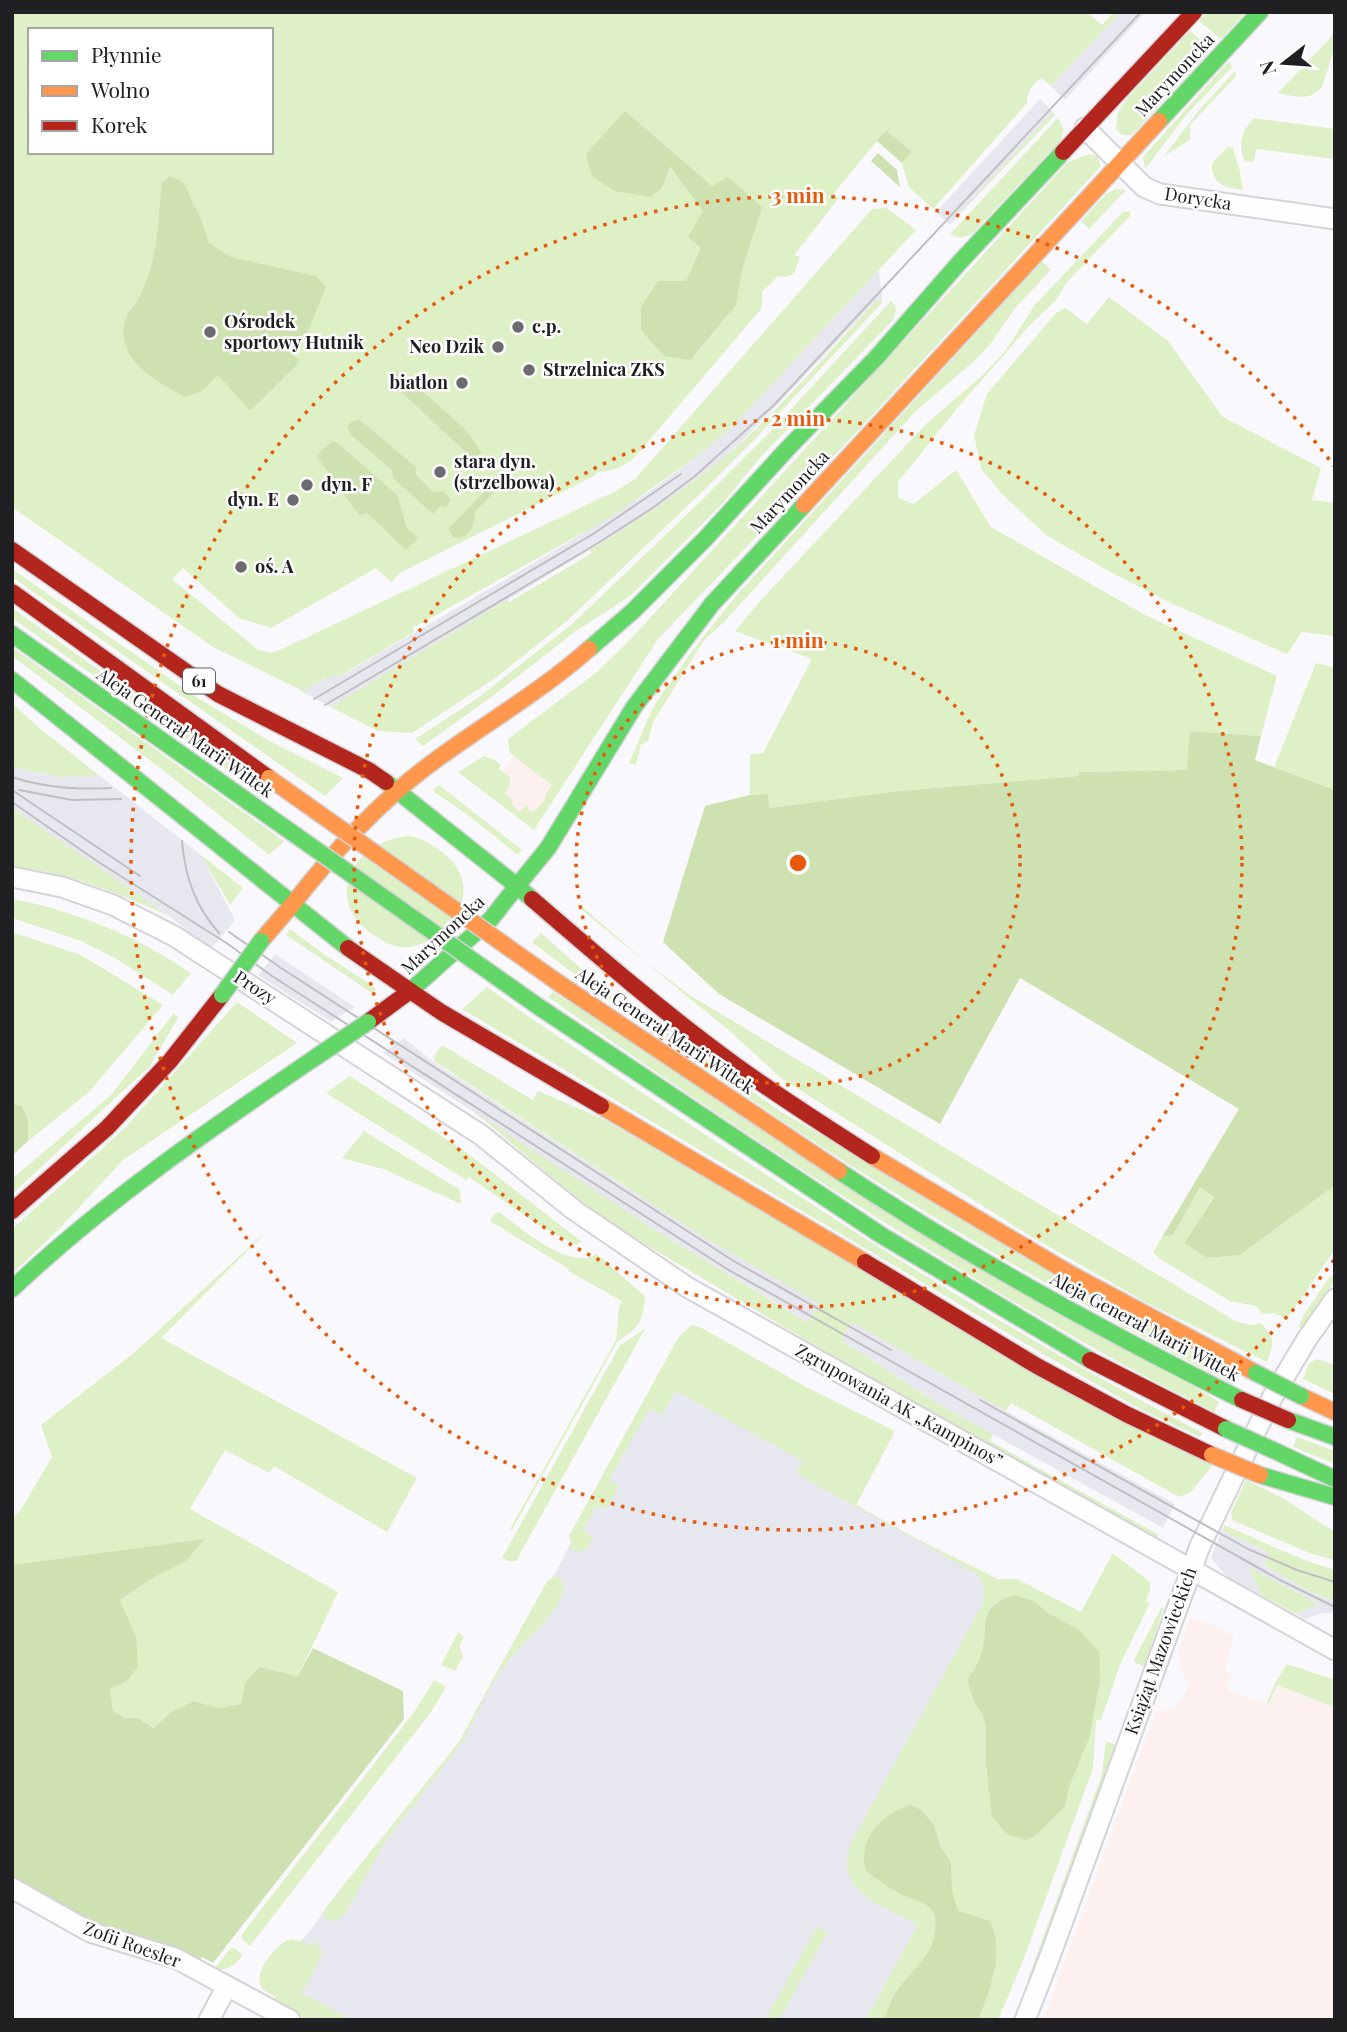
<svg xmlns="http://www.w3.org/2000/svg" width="1347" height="2032" viewBox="0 0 1347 2032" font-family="'Playfair Display',serif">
	<rect width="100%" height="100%" fill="#f9f9fd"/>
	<path fill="#e7e7ef" d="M1121,12H1140L1143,15L1065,100L1051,86Z
		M1040,99L1053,112L950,225L936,212Z
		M879,270L882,299L877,300L749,434L721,460L651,513L331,707L304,693L303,691L326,678L336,674L339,677L564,545L653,489L696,457L733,426Z
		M12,767L61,777L100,776L201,855L235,920L211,949L169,916L12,808Z
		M275,954L355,1007L331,1022L258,975Z
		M404,1038L435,1063L697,1233L820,1303L808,1322L650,1227L383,1053Z
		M852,1322L1006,1411L1175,1504L1163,1528L945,1408L841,1340Z
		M675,1346L893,1435L856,1505L917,1539L998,1580L918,1925L865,2020H342L279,1986L296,1943L302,1940L314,1926L327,1906L459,1742L548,1580L552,1579Z
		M1223,1527L1224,1531L1269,1553L1265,1566L1309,1591L1335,1601V1612L1319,1614L1305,1619L1296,1614L1317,1604L1249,1569L1261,1595L1230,1580L1211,1558Z"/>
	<path fill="#fcf1ef" d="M514,754L554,785L530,822L498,797L500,775Z
		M1190,1618L1211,1624L1234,1636L1225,1672L1232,1674L1227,1690L1269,1704L1277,1685L1335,1707V2020H1043L1156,1711L1174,1710L1190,1685L1180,1670L1178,1652Z"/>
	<path fill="#def0c5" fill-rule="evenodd" d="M12,12H1087L1102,25L1114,12H1121L1051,86L1041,78C1032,85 1027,91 1027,103L933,209L909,187L902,163L912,152L886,130L834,193L839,198L794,255L800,257L794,273L786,277L778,276L762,292V308L634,458C623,467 613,471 598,472L594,476L400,573L391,582L376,568L271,628L239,618L183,568L172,579L258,650L270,653L280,650L616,491L635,479L872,209L887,208L916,230L733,426L696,457L611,517L413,628L414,632L338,677L336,674L328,680L325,678L303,691L213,647L12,507ZM30,30H271V152H30Z
		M1207,12H1246L1221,39L1199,21Z
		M1190,31L1211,49L1132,135H1122L1116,129L1118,113L1125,101Z
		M1334,34L1335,46L1322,87C1310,102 1294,96 1278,93Z
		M1228,62L1232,67L1187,114L1145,169L1143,157Z
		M1235,71L1236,76L1190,125V140L1164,156L1200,109Z
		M1053,112L1055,115L952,222Z
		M1058,118L1064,130L1061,140L972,234L960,238L950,234Z
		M1254,118L1335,129V159L1256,149L1254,162L1245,161C1237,144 1242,131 1254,118Z
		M1228,147L1233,148L1240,172L1243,190C1225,188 1211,184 1212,163Z
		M1089,154L1097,156L1101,166L855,434L658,639L534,830L458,772L484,756L493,759L501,765L499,769L510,777V784L505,793L513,801L511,804L520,812L527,805L530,812L536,810L546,798L545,796L552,785L510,753L508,739L597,672L628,642L1068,162Z
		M1116,189L1126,190L1089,229L1081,221L1106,194Z
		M1131,211L1130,216L1067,282L1055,301L1031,324L959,406L898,482V498L914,504L956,470L991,527L1145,615L1277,676L1261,736L1191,731L1188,770L1080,772L1079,776L899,791L769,808L768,794L750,795V754L763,753L812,659L735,631L761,600L928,422L984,374L1006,350L1034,306L1123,212Z
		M1042,261L1051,270L1015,308L992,342L975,360L914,413L723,623L704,640L653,722L648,741L641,744L636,765L629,763L653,707L692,651L736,596Z
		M1109,297L1167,340L1223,417L1321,468L1312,500L1335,503V636L1302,632L1287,654L1175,605L1114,574L1046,535L1001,493L981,468L974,435L987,394L1056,313L1066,308L1087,324Z
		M882,299V303L756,438L703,491L568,620L494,679L412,733L378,731L331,707L507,600L509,602L592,553L590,550C646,516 699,481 747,437C793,394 834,346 877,300Z
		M891,301L895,305L896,312L893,320L758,460L722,504L630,596L576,631L494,695L431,740L423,746L415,739L475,700L571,625L700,502L769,433Z
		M12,569L196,697L273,743L343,778L325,796L12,577Z
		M12,608L263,787L259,792L12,618Z
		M12,647L284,841L269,855L159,767L12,656Z
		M1316,663L1335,668V790L1274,767Z
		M12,703L38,727L100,776L61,777L12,767Z
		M439,785L522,850L518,855L468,815L434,792V788Z
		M12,808L149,902L169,916C119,893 67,873 12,866Z
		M409,836C422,838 432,844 442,852C474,877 468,907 440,932C429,941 416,949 401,947C390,946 381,940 372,934C320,898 356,840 409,836Z
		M201,855L243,888L230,905Z
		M12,899C77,911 136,936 191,973L173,995L115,958L81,941L12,918Z
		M579,904L647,963L691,996L1237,1322L1253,1325L1261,1323C1275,1341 1275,1340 1267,1362L1147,1303L1027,1234L781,1078L732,1033L577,906Z
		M290,929L322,953L373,986L376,990L372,993L286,935Z
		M12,932L81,955L163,1005L89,1092L28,1141V1120L22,1107L12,1104Z
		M541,933L604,989L780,1111L1233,1375L1229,1382C986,1258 748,1108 532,942Z
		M487,987L529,1017C748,1164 967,1312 1203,1433L1200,1437L1142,1410L1043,1354L462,1009Z
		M553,992L1219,1402L1214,1412C1175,1391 1135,1372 1097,1350C908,1243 726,1122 548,997Z
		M237,1002L297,1043L123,1160L59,1229L12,1274V1229L125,1128Z
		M174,1013L178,1018L149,1067L12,1194V1179L111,1095Z
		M442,1045L533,1100L538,1091L601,1118L1212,1466L1191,1492L1179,1497L1011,1403L1006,1411L852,1322L841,1340L945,1408L993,1434L990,1441L1159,1535L1156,1539L868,1377L623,1231L567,1190L473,1111L650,1227L807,1322L820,1304L697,1233L434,1061L435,1054Z
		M350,1076L466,1152L582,1242L576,1245L537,1224L469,1177L466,1180L326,1093Z
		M364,1131L460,1190L461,1204L383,1169L342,1158Z
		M1335,1185V1249L1287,1319L1274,1313L1262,1314L1256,1306L1230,1301L1160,1259L1153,1252L1162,1237L1173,1235L1200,1187L1214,1196L1184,1243L1207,1258L1240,1255Z
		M499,1212C521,1228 570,1272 597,1254L645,1296C642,1324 640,1326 617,1342L512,1530L510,1529L616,1340L619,1307L622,1301L568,1271L569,1269L490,1221L494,1214Z
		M271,1227L161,1338L417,1478L387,1532L274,1466L269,1473L225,1450L190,1509L338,1592L298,1676L259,1667L245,1682L242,1704L218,1708L194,1701L171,1712L155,1728L138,1718H125L113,1711L110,1689L126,1682L136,1636L120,1600L149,1580L185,1562L204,1540L12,1565V1518L20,1511L52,1457L41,1425L135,1352Z
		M1331,1275L1335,1280L1301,1331L1299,1326L1303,1316Z
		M691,1325L700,1327L806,1387L895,1431L856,1505L917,1539L998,1579H1017L1081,1612L1113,1553L1150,1582V1591L1145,1601L1150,1603L1121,1662L1101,1720H1096L1093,1768L1023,1961L998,2020H865L918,1925C883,1905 833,1893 851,1843L982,1605L985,1589L977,1574L799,1475L797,1472L803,1461L676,1391L662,1414L649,1409L609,1480L618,1485V1488L606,1509L596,1506L583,1530L593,1537L587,1549L580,1552L568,1548L571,1544L569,1536L678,1338Z
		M645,1329L516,1561H508L502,1558L620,1345Z
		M1317,1359L1335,1365V1394L1303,1379L1309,1363Z
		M1297,1437L1335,1451V1464L1293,1447Z
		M1246,1480L1281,1497L1335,1532V1560L1312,1554L1232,1520L1231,1513Z
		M1224,1525L1304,1560L1335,1570V1601L1309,1591L1264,1565L1269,1553L1224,1531Z
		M1248,1567L1318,1604L1296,1614L1261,1595Z
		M555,1574L564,1583C566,1609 523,1641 508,1661C499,1672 492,1685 485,1698L483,1697L548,1580L552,1579Z
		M1161,1608H1164L1144,1666L1136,1663L1134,1660Z
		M458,1633L464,1637L459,1646L463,1656L455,1671L441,1665Z
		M1287,1664L1335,1680V1707L1277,1685L1269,1704L1267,1703L1275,1683Z
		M434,1680L445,1686V1689L431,1712L250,1946L242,1939V1934L415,1711Z
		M481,1701L483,1702L461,1744L385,1842L345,1914L336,1921L328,1920L322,1916L327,1906L459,1742Z
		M1106,1741L1116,1745L1032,1978L1028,1979L1102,1774Z
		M817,1927L827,1933L779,2020H765Z
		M291,1939L313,1945L316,1940L322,1952L320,1960L302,1993L351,2020H307L274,2002L276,1997C271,1994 265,1992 262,1988C251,1973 278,1942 291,1939Z
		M234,1948L243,1955C235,1965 228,1971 214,1969L230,1949Z"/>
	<path fill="#cee2b1" d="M625,111L712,186L728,177L762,207L742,270L736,305L690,360L664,356L641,330V307L658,281H686L701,248L688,237L703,211L670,166L662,188L651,197L614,191L592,176L586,154Z
		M886,130L912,152L902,163L877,141Z
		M878,153L897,170L900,187L871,161Z
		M170,176L183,182L200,217L209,243L231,257L316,276L326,287L307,333L287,349L300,362L250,411L218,375L202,391L185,397C155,381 113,359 126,318C128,311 134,306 138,300C142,291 147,280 150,270C159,242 158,212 162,183Z
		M395,371L403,374L466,430L481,452L477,460H474L394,385L391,379Z
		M360,420L416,467V475L433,492L443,491L451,499L446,507L440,506L433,514L393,478L392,470L351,435L347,426L353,421Z
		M332,441L339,444L398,496L406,527L418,538L406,550L367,513L359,515L316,456Z
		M492,484L495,487L492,494L475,512C474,525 470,541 453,537L448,529Z
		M1190,731L1261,736L1255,760L1335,790V1185L1240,1255L1207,1258L1184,1243L1214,1197L1200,1187L1173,1235L1162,1237L1239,1109L1020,978L940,1124L719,994L663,942L705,806L750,795L768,794L769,808L899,791L1079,776V772L1187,770Z
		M12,1104L22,1106L28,1120V1141L12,1156Z
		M205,1539L185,1562L149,1580L120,1600L136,1636L138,1667L126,1682L110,1689L113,1711L125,1718H138L154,1728L171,1712L194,1701L218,1708L241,1704L245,1682L259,1667L298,1676L313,1648L403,1691L404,1719L213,1963L202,1957L199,1961L95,1924L12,1879V1565Z
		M1014,1595L1034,1601L1048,1613L1079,1630L1099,1652L1100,1680L1089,1738L1069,1787L1065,1806L1036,1835L1026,1840L1007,1834L992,1817L986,1762V1726L983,1715L974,1702L967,1680C972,1672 978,1664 981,1655C991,1627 974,1608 1014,1595Z
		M911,1805L921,1810L934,1825L940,1846L951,1862L952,1891L958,1911L990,1921C1005,1950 990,1991 978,2020H883C887,2012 890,2003 894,1995C911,1968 939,1955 935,1918C933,1903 918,1902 907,1897C899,1894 871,1877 867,1871C861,1862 865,1844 870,1835C880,1819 893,1811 911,1805Z"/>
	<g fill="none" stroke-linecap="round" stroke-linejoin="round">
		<defs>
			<path id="street" d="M1085,128L1144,187L1160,194L1335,219
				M12,877L62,887L113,905L174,936L481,1135L574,1210L687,1287L1335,1650
				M12,1888L90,1932L175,1958L290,2020
				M209,2020L227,1986
				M1025,2020L1050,1956L1200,1546L1273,1396L1307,1339L1335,1299"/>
			<path id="fast" d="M1159,121L1260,12
				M12,634L250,803
				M589,649L633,611L705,539L789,447L876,358L959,263L1063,152
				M12,680L348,948
				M386,782L517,886L491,919L410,991
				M532,899L517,886L548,848L634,707L712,604L804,505
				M539,1007L881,1235L1090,1360
				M839,1171C968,1257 1104,1331 1242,1400
				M12,1289C105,1201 210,1129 316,1057
				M1288,1420L1335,1437
				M1273,1450L1335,1479
				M1260,1475L1335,1497"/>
			<path id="slow" d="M804,505L1159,121
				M292,905C331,855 374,807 425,768C479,727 538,694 589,649
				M261,941L292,905
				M560,984L839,1171
				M601,1106L865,1262
				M872,1156L1069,1273L1256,1373
				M1301,1396L1335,1412"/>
			<path id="jam" d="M1063,152L1194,12
				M12,550L218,694L370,771L386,782
				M12,592L269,778
				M532,899C598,956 664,1013 734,1064C779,1097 825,1126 872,1156
				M348,948L441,1012L601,1106
				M368,1022L410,991
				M12,1211L107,1128L170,1061L222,995
				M865,1262L1037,1366L1126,1414L1212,1455
				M1090,1360L1226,1429"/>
		</defs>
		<use href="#street" stroke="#d4d4d8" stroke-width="23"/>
		<use href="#fast" stroke="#d4d4d8" stroke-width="19"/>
		<use href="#slow" stroke="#d4d4d8" stroke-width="19"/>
		<use href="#jam" stroke="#d4d4d8" stroke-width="19"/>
		<use href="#street" stroke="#fefeff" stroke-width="19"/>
		<use href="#fast" stroke="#63d668" stroke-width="16"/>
		<use href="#slow" stroke="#ff974d" stroke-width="16"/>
		<use href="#jam" stroke="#b3261e" stroke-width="16"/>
		<path stroke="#bfbfc1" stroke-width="2" d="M314,699L593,534L681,474
			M325,705L598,543L654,507L695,476L775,404L1141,12
			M12,777C45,788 77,790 111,788
			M12,790L140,876
			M19,790L72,800L121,799
			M12,802L97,861L228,944L272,976L727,1269L1280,1580L1335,1607
			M182,841C185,877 195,906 219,933
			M229,932L281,968L732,1260L891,1350
			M980,1400L1248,1549L1297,1570L1335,1582"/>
		<defs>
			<path id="fast-bridge" d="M250,803L539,1007
				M222,995L261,941
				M316,1057L368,1022
				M1256,1373L1301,1396
				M1226,1429L1273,1450"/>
			<path id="slow-bridge" d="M269,778L560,984
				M1212,1455L1260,1475"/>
			<path id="jam-bridge" d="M1242,1400L1288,1420"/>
		</defs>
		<use href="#fast-bridge" stroke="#d4d4d8" stroke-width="19" stroke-linecap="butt"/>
		<use href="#slow-bridge" stroke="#d4d4d8" stroke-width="19" stroke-linecap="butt"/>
		<use href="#jam-bridge" stroke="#d4d4d8" stroke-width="19" stroke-linecap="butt"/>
		<use href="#fast-bridge" stroke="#63d668" stroke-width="16"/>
		<use href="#slow-bridge" stroke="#ff974d" stroke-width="16"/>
		<use href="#jam-bridge" stroke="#b3261e" stroke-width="16"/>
	</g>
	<g fill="none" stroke="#e8590c" stroke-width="3.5" stroke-dasharray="3.5 7">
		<circle cx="798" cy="863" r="222"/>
		<circle cx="798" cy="863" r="444"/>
		<path d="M1334 1260A667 667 0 1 1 1334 466"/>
	</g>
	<g fill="#6c6c6f" stroke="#fff" stroke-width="2.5">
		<circle cx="518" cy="327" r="7"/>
		<circle cx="210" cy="332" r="7"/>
		<circle cx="498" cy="347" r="7"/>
		<circle cx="529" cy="370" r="7"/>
		<circle cx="462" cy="383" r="7"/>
		<circle cx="440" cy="472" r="7"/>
		<circle cx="307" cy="485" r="7"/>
		<circle cx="293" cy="500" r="7"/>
		<circle cx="241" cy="567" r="7"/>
	</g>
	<g text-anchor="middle" stroke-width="5" stroke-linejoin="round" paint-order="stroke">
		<rect fill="#fff" stroke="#636365" stroke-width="2" x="183" y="668.5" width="32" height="25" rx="5"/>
		<g font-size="16" font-weight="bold" fill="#202023">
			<text x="199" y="687">61</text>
		</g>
		<g font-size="18" fill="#202023" stroke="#fff">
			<text transform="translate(1175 75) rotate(-47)" y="6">Marymoncka</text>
			<text transform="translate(1198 199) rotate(9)" y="6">Dorycka</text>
			<text transform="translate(790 492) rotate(-47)" y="6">Marymoncka</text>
			<text transform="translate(185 733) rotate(35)" y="6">Aleja Generał Marii Wittek</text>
			<text transform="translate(443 935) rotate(-43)" y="6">Marymoncka</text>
			<text transform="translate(255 988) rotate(33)" y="6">Prozy</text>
			<text transform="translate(665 1031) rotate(34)" y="6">Aleja Generał Marii Wittek</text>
			<text transform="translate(1145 1327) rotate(28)" y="6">Aleja Generał Marii Wittek</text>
			<text transform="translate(899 1406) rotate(29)" y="6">Zgrupowania AK „Kampinos”</text>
			<text transform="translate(1161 1651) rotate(-70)" y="6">Książąt Mazowieckich</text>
			<text transform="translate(132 1945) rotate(20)" y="6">Zofii Roesler</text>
		</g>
		<g font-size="18" font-weight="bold" fill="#202023" stroke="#fff" text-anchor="start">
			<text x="224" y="328">Ośrodek<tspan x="224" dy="21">sportowy Hutnik</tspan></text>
			<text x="532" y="333">c.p.</text>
			<text x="484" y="353" text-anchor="end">Neo Dzik</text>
			<text x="543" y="376">Strzelnica ZKS</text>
			<text x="448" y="389" text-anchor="end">biatlon</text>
			<text x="454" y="468">stara dyn.<tspan x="454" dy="21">(strzelbowa)</tspan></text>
			<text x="321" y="491">dyn. F</text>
			<text x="279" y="506" text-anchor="end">dyn. E</text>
			<text x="255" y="573">oś. A</text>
		</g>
	</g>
	<circle cx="798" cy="863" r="10" fill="#e8590c" stroke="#fff" stroke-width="3.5"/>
	<g font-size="21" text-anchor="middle" font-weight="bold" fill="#e8590c" stroke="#fff" stroke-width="5" stroke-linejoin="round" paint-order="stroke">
		<text x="798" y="203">3 min</text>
		<text x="798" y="426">2 min</text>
		<text x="798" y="648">1 min</text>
	</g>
	<rect width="1347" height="2032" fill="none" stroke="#202023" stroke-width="28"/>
	<rect x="28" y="28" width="245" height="126" fill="#ffffff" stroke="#a6a6a7" stroke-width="2"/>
	<rect x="42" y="51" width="35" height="10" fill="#63d668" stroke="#a6a6a7" stroke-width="2"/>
	<text x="91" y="63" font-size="21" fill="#202023">Płynnie</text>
	<rect x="42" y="86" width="35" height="10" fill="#ff974d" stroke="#a6a6a7" stroke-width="2"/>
	<text x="91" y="98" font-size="21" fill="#202023">Wolno</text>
	<rect x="42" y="121" width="35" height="10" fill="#b3261e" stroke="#a6a6a7" stroke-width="2"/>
	<text x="91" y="133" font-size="21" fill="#202023">Korek</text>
	<g transform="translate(1284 63) rotate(253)" stroke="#ffffff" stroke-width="5" paint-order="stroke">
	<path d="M0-5L12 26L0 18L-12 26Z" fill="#202023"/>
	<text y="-10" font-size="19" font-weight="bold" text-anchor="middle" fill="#202023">N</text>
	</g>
</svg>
